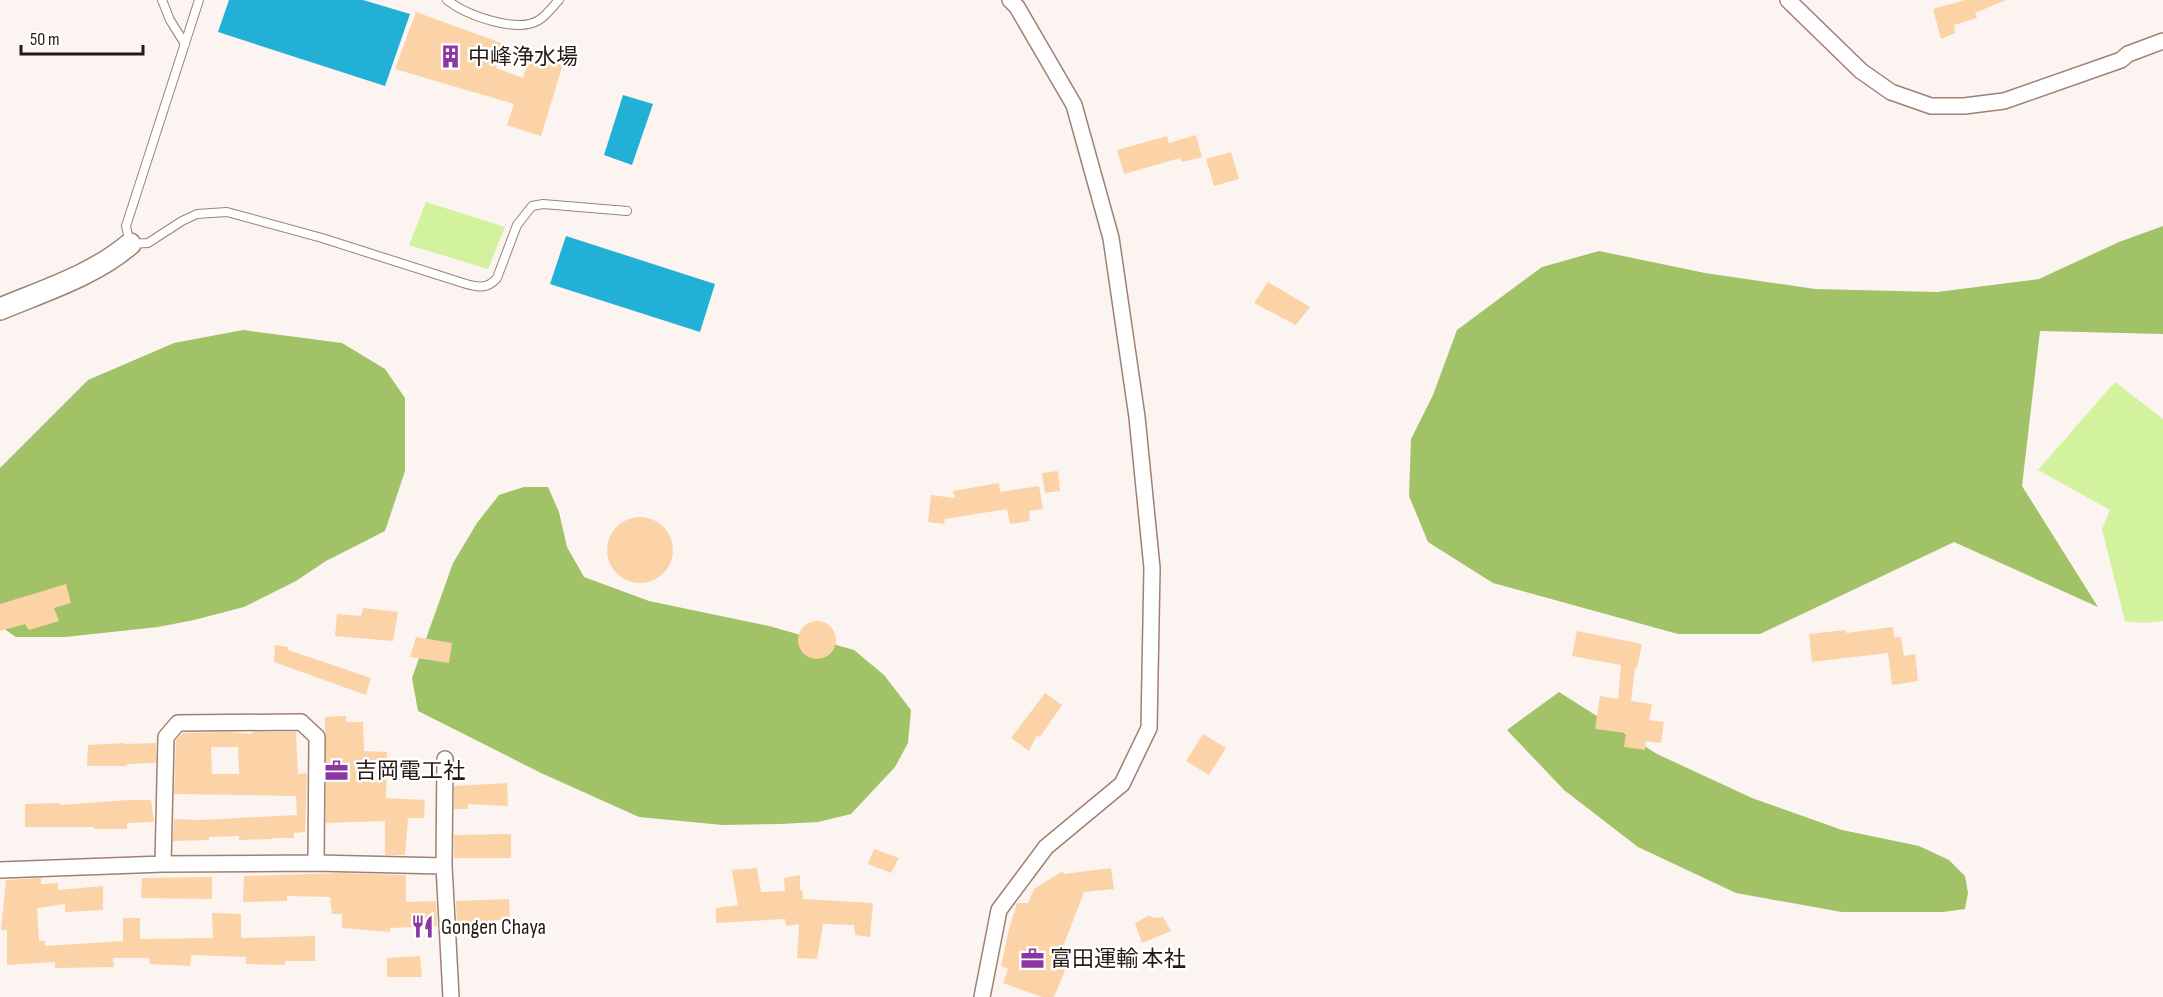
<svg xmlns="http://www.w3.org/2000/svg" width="2163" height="997" viewBox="0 0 2163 997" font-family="'Sofia Sans Condensed','Noto Sans JP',sans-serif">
	<rect width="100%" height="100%" fill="#fbf4f0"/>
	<path fill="#d2f29d" d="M426,202L505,227L488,269L409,245Z
		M2115,382L2163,419V621L2143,623L2125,621L2102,529L2110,510L2038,470Z"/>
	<path fill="#a1c267" d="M2163,226V334L2040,331L2022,486L2098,607L1954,542L1760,634H1678L1493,583L1428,542L1409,496L1411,439L1433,395L1457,330L1542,267L1599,251L1705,273L1815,289L1937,292L2039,279L2119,242Z
		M243,330L342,343L385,369L405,398V471L385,531L326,561L296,581L244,607L194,620L158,627L65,637H16L0,626V468L88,380L174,343Z
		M524,487H548L559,512L567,547L584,577L649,601L769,626L854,650L884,675L911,710L908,743L895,767L851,814L818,822L780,824L723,825L639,817L541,773L418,711L412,678L453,563L477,523L499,495Z
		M1559,692L1657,754L1752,798L1842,830L1919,846L1949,860L1965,876L1968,893L1965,909L1943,912H1842L1736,893L1638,847L1564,790L1507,730Z"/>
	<path fill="#22b0d7" d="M229,0H363L410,14L385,86L218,32Z
		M623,95L653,104L632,165L604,155Z
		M566,236L715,284L700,332L550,284Z"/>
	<path fill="#fcd3a6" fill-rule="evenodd" d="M1965,0H2006L1975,13L1977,18L1954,25L1955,33L1941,39L1933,9Z
		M416,12L504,44L496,68L523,78L531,53L563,64L541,136L507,125L514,104L395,69Z
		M1196,135L1202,157L1182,162L1180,158L1124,174L1117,150L1167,136L1169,143Z
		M1231,152L1239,179L1214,186L1206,159Z
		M1268,282L1310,307L1296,325L1254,303Z
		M1058,471L1060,491L1045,493L1042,473Z
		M999,483L1000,492L1039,486L1043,509L1029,511L1030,521L1010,524L1007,509L945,519L944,524L928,522L931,495L955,498L953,491Z
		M607 550a33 33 0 1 1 66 0a33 33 0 1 1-66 0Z
		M66,584L71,603L54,608L59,621L29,630L25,624L0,631V604Z
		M363,608L398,612L393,641L335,636L337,614L361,616Z
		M798 640a19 19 0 1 1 38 0a19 19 0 1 1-38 0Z
		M1893,627L1894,637H1901L1904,656L1915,654L1918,681L1892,685L1888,653L1812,662L1809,634L1846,630V633Z
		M1577,631L1642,644L1637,668H1635L1631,701L1652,704L1649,720L1664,722L1661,743L1646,741L1645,750L1624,747L1626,733L1595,729L1600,696L1618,699L1621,665L1572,656Z
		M416,637L452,643L449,663L410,657Z
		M275,645L288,647V650L371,678L366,695L274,662Z
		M1045,693L1062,705L1040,737L1037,735L1029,751L1011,738Z
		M346,716V722H363L364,751L387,752L386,798L425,800L424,818H408L405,855H385V821L326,823L325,717Z
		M227,732L252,734V732H296L298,774L307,773L305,832L294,833V838H273V839L239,840V836L209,837V840L173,841L174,819L199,820L297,815L296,796L174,794L176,740L183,733ZM211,747H238L239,774H212Z
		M1203,734L1226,748L1209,775L1186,761Z
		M125,743V744L156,743V763L127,764V766H87L88,745Z
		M507,783L508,806L468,804V809H454V786Z
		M129,800H151L154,822L127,823V829H94V827H25V804L60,803V805Z
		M509,834L511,835V858H454V835Z
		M874,849L899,858L891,873L868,864Z
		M757,868L761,892L785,891L784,878L800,875V890H802L803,899L873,903L870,937L855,935L854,925L823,924L817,959L797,958L799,924L786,926L785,919L716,923V908L738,905L732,870Z
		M1111,868L1114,889L1084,892L1056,965L1066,968L1054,997H1042L1003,983L1008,969L1001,966L1008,933L1017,903H1028L1034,889L1063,871L1064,874Z
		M340,873L406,875V902L436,901L437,926L390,928V932L342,928V914H332L330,897L287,896V901L243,902L244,876Z
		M212,877V899L141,898L142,878Z
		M41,878V884L58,883V890L103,886V910L65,912V904L37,908L39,941H45V946L123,941V918H140V939L213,938L212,913L241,914V938L315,936V961H285V965L246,964V957L191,955L190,966L150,964L149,958H113L114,967L55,968V962L7,965V930H1L6,880Z
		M509,899L510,921L493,920L494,927L457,926L456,901Z
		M1150,915L1153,918L1163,917L1171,931L1142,943L1135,923Z
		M420,956L422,977H387V958Z"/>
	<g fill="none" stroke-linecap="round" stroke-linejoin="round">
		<defs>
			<path id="lane" d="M162,0L170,20L185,44
				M199,0L126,226L130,244L148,243L182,221L197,214L227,212L322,238L463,283C476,287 487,290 497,278L517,225L532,206L543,204L627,211
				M447,0C466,15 517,34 539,20C547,15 553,6 559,0"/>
			<path id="street" d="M1788,0L1861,71L1891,92L1931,106H1964L2004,101L2121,60L2128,54L2163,41
				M445,759L444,866L451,997
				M163,864L166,737L178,723L301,722L317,737L316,863
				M0,870L163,864L316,863L444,866
				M982,997L999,910L1046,847L1122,784L1149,728L1152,568L1137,417L1111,238L1074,105L1017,7L1010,0"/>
			<path id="secondary" d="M0,309C43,291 94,275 130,244"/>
		</defs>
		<use href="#lane" stroke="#9f8171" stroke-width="10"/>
		<use href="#street" stroke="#9f8171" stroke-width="18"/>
		<use href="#secondary" stroke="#9f8171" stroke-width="24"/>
		<use href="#lane" stroke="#fff" stroke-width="8"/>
		<use href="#street" stroke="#fff" stroke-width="15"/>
		<use href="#secondary" stroke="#fff" stroke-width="21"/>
	</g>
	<defs>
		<symbol id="building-bare" viewBox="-9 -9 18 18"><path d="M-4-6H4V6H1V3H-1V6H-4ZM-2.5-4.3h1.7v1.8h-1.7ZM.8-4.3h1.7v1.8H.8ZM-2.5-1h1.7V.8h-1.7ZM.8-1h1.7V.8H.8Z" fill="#8b36a3" stroke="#fff" stroke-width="2.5" paint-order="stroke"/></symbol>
		<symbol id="office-bare" viewBox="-9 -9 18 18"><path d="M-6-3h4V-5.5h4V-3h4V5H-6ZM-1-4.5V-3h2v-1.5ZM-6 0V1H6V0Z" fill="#8b36a3" stroke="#fff" stroke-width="2.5" paint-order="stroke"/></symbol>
		<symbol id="restaurant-bare" viewBox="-9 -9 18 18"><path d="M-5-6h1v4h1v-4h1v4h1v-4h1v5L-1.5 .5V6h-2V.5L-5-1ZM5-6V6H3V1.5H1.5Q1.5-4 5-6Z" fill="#8b36a3" stroke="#fff" stroke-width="2.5" paint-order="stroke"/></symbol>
	</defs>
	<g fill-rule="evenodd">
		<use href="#building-bare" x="434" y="40" width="33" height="33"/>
		<use href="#office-bare" x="320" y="754" width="33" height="33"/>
		<use href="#restaurant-bare" x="406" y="910" width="33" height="33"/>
		<use href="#office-bare" x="1016" y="942" width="33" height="33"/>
	</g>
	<g text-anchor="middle" stroke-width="5" stroke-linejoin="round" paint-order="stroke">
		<g font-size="22" fill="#251913" stroke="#fff" text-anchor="start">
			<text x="468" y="64">中峰浄水場</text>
			<text x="355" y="778">吉岡電工社</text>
			<text x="441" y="934">Gongen Chaya</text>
			<text x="1050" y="966">富田運輸 本社</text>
		</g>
	</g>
	<path d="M21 45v9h122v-9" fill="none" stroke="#251913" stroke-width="3"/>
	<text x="30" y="45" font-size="18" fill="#251913" stroke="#ffffff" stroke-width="4.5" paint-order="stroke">50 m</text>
</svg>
